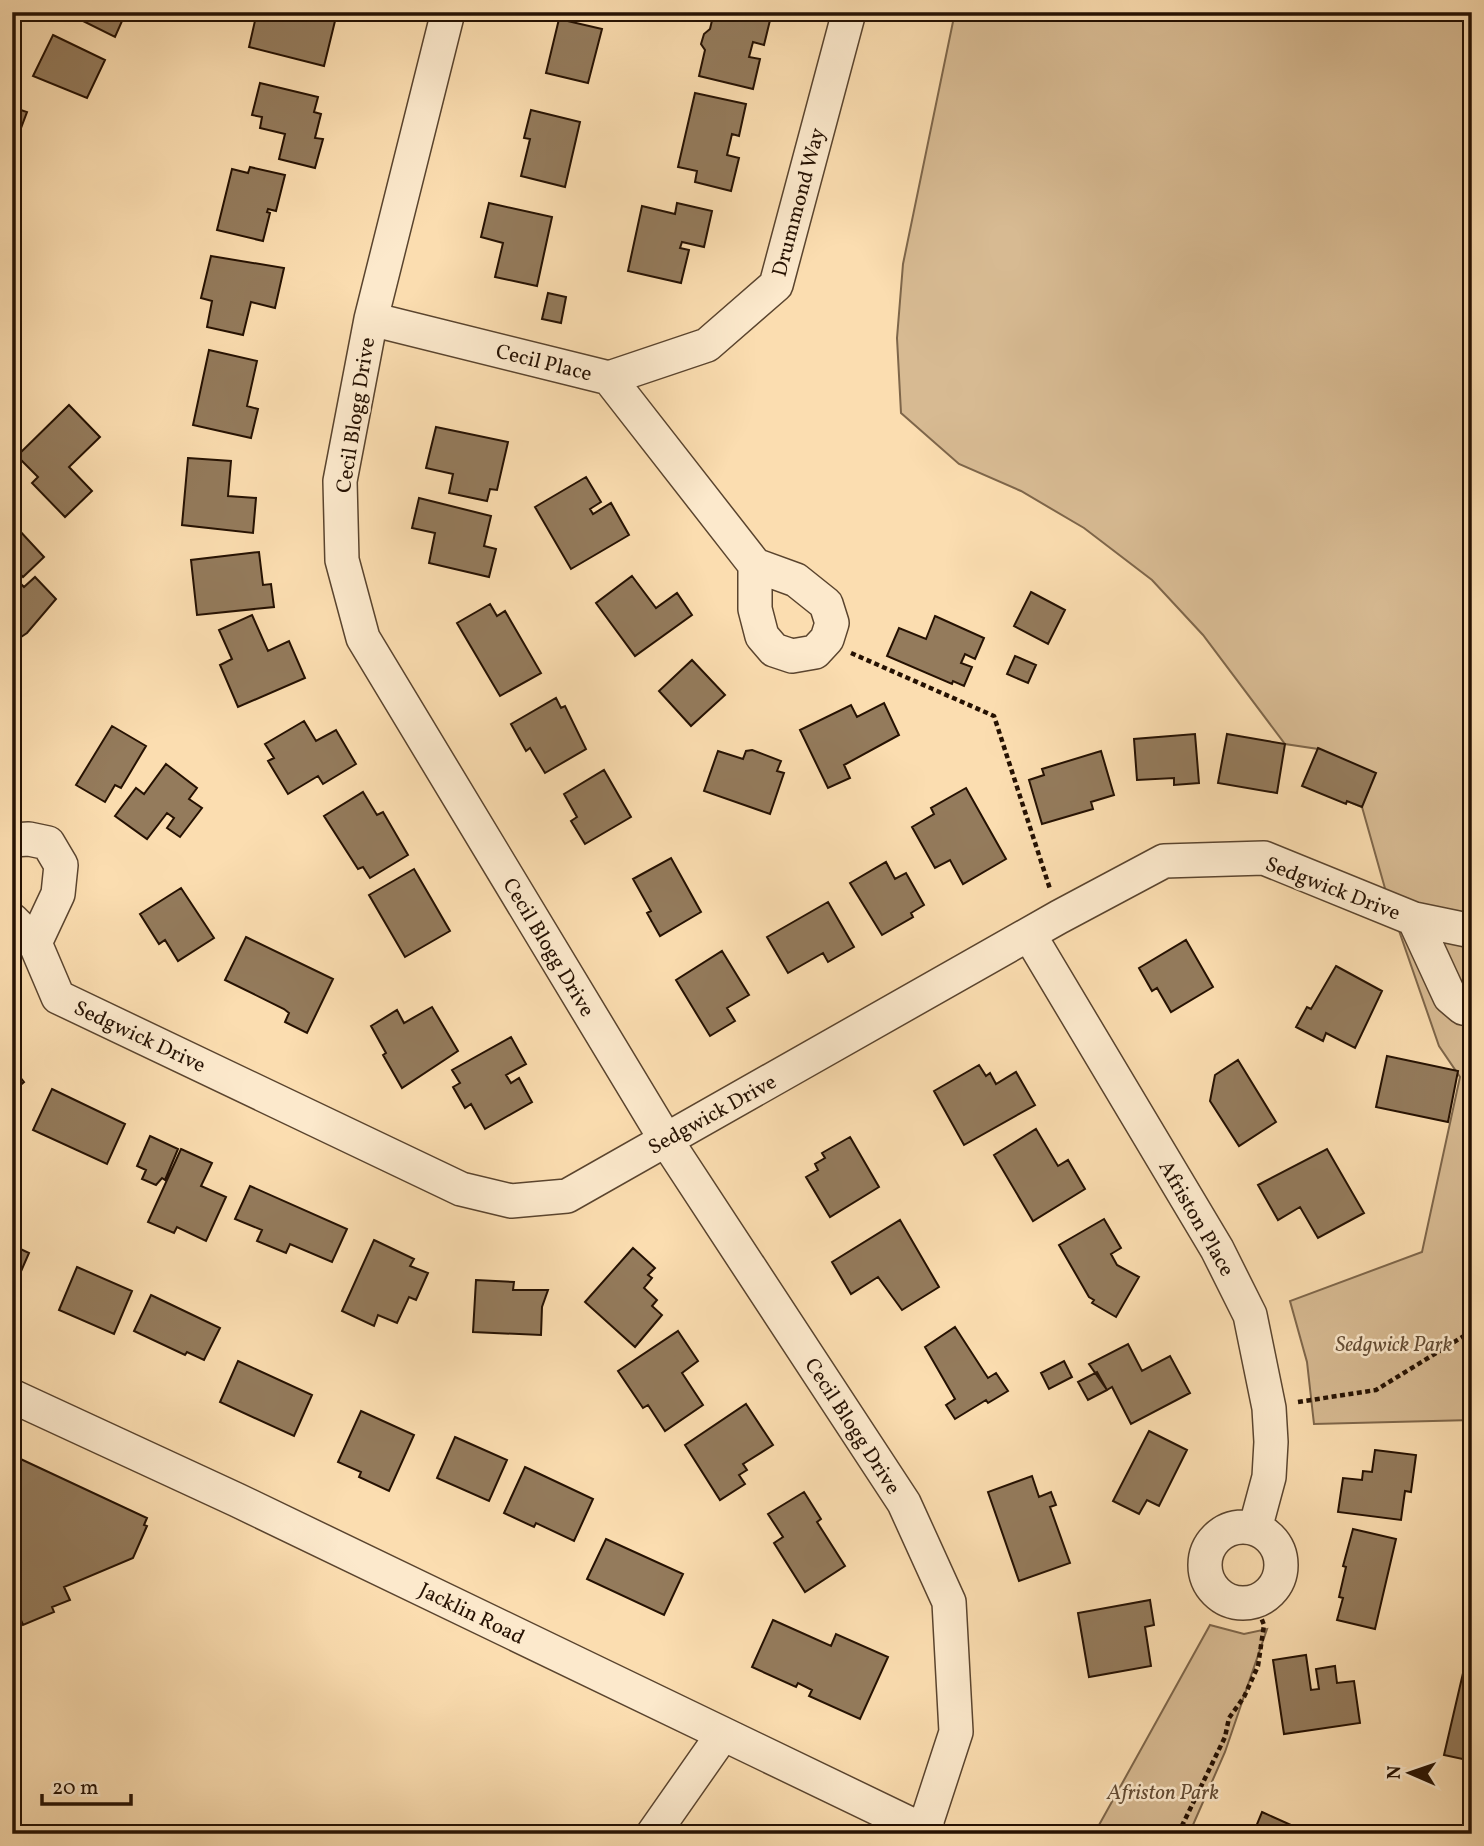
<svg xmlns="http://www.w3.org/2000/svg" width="1484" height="1846" viewBox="0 0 1484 1846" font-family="Vollkorn,serif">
	<rect width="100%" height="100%" fill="#fbddb0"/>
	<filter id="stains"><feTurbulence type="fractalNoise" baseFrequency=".00286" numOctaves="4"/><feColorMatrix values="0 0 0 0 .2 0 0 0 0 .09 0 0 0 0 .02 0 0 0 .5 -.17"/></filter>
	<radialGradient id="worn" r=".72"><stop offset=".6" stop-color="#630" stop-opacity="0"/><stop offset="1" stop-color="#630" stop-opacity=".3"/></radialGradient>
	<path fill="#d7ba92" stroke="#7e664a" stroke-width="2" d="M955,12H1472V1420L1314,1424L1307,1362L1290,1301L1422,1252L1460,1077L1439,1046L1388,899L1362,807L1347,801L1318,749L1285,744L1203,635L1152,580L1084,528L1021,491L959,464L901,413L897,338L903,264Z
		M1210,1625L1244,1634L1267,1629L1225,1752L1189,1834H1094Z"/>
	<path fill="#947b5c" stroke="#251102" stroke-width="2" d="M65,12H126L115,37Z
		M257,12H314L313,16L335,21L324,66L249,47Z
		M714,12H772L764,45L753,42L749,57L760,59L753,89L699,76L705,50L701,44L704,34L710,29Z
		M559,19L602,29L588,83L546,73Z
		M53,35L105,60L87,98L33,76Z
		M260,83L318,97L314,112L321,114L315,138L323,139L315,168L279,159L285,134L260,128L262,117L252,115Z
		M695,93L746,104L739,136L732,134L727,155L739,158L731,191L695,182L697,171L678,167Z
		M12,107L27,112L12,152Z
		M531,110L580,122L565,187L521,176L530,139L524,138Z
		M250,167L285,175L276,211L268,209L267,212L270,213L263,241L217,230L232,169L248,173Z
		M489,203L552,217L537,286L495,277L503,243L481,237Z
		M677,203L712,211L704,247L682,242L680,248L689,250L681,283L628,271L642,206L675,214Z
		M211,256L284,268L275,308L251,302L243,335L207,327L212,301L201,298Z
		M548,293L566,297L561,323L542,319Z
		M209,350L257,361L247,406L258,409L251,438L193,425Z
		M69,405L100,437L69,467L92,491L65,517L32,483L38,477L17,456Z
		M436,427L508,442L497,490L490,489L487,501L449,493L453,474L426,468Z
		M188,458L231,461L228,496L256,498L253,533L182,525Z
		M586,477L601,502L590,509L593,514L611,503L629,535L571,569L535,507Z
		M419,498L491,516L484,546L496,549L489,577L429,563L435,533L412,528Z
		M18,529L44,557L23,577L12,566V534Z
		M259,552L263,585L271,584L274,607L197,615L191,560Z
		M12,575L24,587L35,577L56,599L27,633L12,643Z
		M632,576L656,608L677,593L692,615L635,656L596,603Z
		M1031,592L1065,610L1048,644L1014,626Z
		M490,604L497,616L505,611L541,673L500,696L457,623Z
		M252,615L268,651L289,641L305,678L238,707L220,665L232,659L219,630Z
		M935,616L984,638L975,659L965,654L961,663L972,667L964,686L953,681L952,684L887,656L899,628L926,639Z
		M1015,656L1036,665L1028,683L1007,674Z
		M692,660L725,695L691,726L659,691Z
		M556,698L561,708L565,706L586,749L545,773L530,748L526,751L511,724Z
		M884,703L899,735L844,765L850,778L828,788L800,730L851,705L857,717Z
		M304,721L316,741L336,730L356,764L323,784L318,776L288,794L268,761L274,758L265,744Z
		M112,726L146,746L121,788L115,785L105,802L76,785Z
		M1195,734L1199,783L1174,785V778L1137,780L1134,739Z
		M1227,734L1285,744L1277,793L1218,783Z
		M1318,748L1376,773L1362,807L1347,801L1346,804L1302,786Z
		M752,750L781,761L777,771L784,773L770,814L704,791L718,751L743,759L746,751Z
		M1101,751L1114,795L1091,802L1093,809L1042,824L1029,780L1044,775L1042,769Z
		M166,764L197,788L189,799L202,808L180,837L167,828L174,818L167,813L147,839L115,816L136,788L144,794Z
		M604,770L631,817L585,844L571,821L577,817L564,794Z
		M966,788L1006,859L963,884L950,860L935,868L912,827L934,814L931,808Z
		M363,792L377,815L383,812L408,855L370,878L363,867L358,869L324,816Z
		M671,858L701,912L660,936L647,913L651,911L633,879Z
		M886,862L895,879L906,873L924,905L911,913L913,917L882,935L850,883Z
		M414,869L450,931L405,957L369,895Z
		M181,888L214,938L178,961L165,940L159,944L140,914Z
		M828,902L854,947L828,962L823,953L788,973L767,937Z
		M246,937L333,979L307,1033L285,1022L289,1013L284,1009L225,980Z
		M1186,940L1213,987L1171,1012L1157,988L1152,991L1139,968Z
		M722,951L749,995L727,1008L735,1021L710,1036L676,980Z
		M1336,966L1382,991L1355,1048L1326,1033L1323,1041L1296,1027L1307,1007L1311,1009Z
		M432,1007L458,1051L402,1088L383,1055L386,1053L371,1026L397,1010L404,1023Z
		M511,1037L526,1064L506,1075L511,1083L519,1078L532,1102L485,1129L471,1104L465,1108L453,1087L460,1083L452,1070Z
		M1387,1056L1458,1071L1448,1122L1376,1107Z
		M1238,1060L1276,1122L1239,1146L1210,1101L1215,1075Z
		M979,1065L986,1076L990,1073L996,1084L1016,1072L1035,1105L964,1145L934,1091Z
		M12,1067L24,1082L12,1092Z
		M52,1089L125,1124L107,1164L33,1130Z
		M1036,1129L1058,1166L1068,1160L1085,1189L1033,1221L994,1155Z
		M150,1136L178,1149L165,1180L162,1178L156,1185L142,1179L146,1170L137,1166Z
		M850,1137L879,1187L830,1217L806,1177L818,1170L815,1164L825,1158L822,1153Z
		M181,1149L212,1163L201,1186L226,1197L206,1241L177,1227L174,1233L148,1222Z
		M1327,1149L1364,1213L1318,1238L1300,1207L1278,1220L1258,1185Z
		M250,1186L347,1229L332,1262L290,1244L286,1253L257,1241L262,1230L235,1219Z
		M1104,1219L1121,1248L1111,1254L1117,1265L1139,1277L1116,1317L1092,1303L1094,1300L1089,1297L1059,1245Z
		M900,1220L939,1287L902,1310L878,1277L851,1294L832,1262Z
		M374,1240L414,1259L410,1266L428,1273L416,1300L409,1297L397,1323L378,1315L374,1326L342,1311Z
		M12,1245L29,1253L12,1292Z
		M633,1248L655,1268L648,1275L652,1278L644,1288L657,1300L652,1306L662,1315L635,1347L585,1302Z
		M77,1267L132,1291L114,1334L59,1310Z
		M476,1280L514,1282L513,1290H548L542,1307L541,1335L473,1332Z
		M151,1295L220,1328L204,1360L187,1352L185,1355L134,1331Z
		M955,1327L988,1378L996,1373L1008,1391L988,1403L986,1400L955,1419L946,1405L955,1399L925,1347Z
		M678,1331L698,1361L682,1373L703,1405L665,1431L648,1405L643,1408L618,1371Z
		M1128,1344L1142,1371L1170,1356L1190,1393L1131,1424L1112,1387L1107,1390L1089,1364Z
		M238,1361L312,1395L294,1436L220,1402Z
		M1064,1361L1072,1377L1049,1389L1041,1373Z
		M1097,1372L1107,1390L1088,1400L1078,1382Z
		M746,1404L773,1445L743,1464L747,1470L739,1475L745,1484L720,1500L685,1445Z
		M361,1411L414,1435L389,1491L359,1477L361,1472L338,1462Z
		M1149,1431L1187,1450L1159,1506L1147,1500L1139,1514L1113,1501Z
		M455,1437L507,1460L489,1501L437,1478Z
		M1375,1450L1416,1455L1411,1492L1405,1491L1401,1520L1338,1512L1343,1478L1362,1480L1363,1471L1372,1472Z
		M12,1455L147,1518L144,1525L147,1526L133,1558L64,1587L70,1600L52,1607L54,1612L23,1625L18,1613L12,1616Z
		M525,1467L593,1499L574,1541L536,1523L534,1527L504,1513Z
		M1032,1476L1039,1497L1051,1492L1056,1505L1050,1507L1070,1563L1019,1581L988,1492Z
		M804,1492L821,1519L817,1522L845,1566L805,1592L774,1543L783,1537L768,1514Z
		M1353,1529L1396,1539L1375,1629L1337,1620L1343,1598L1339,1597L1346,1567L1343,1566Z
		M606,1539L683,1574L664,1615L587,1579Z
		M1150,1600L1154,1625L1145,1627L1151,1666L1089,1677L1078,1613Z
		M773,1620L831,1646L836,1634L888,1657L860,1719L809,1696L812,1690L798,1683L796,1687L752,1667Z
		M1306,1655L1311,1690L1319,1689L1316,1669L1335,1666L1337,1683L1354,1681L1360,1723L1284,1734L1273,1660Z
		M1467,1656L1472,1657V1761L1444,1755Z
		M1262,1812L1311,1834H1253Z"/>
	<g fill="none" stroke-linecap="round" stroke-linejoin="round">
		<defs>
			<path id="minor" d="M448,12L371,319L340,481L342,560L363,638L666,1140L904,1503L949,1602L956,1732L924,1830
				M371,319L609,378L755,565L796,580L826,604L832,623L827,639L815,652L792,656L774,650L762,636L755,609V565
				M609,378L707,345L776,285L849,12
				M12,840L29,839L48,843L61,865L58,894L35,943
				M1414,919L1450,997L1463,1008L1472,1009
				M12,920L35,943L58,997L461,1189L511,1201L567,1196L1059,917L1164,861L1264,858L1414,919L1472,931
				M1030,936L1217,1249L1250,1315L1269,1408L1271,1442L1269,1477L1255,1529
				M12,1396L237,1500L931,1834
				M1205 1565a38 38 0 1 1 76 0a38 38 0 1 1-76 0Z
				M653,1834L723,1734"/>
		</defs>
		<use href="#minor" stroke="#5a442e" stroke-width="36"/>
		<path stroke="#251102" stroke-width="4.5" stroke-dasharray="5 3.5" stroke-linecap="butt" d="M851,653L994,716L1050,889
			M1298,1402L1376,1390L1472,1331
			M1178,1834L1225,1737L1229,1718L1244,1697L1258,1666L1264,1625L1255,1602"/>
		<use href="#minor" stroke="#fce9cc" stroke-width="33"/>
	</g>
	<g text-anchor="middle" stroke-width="5" stroke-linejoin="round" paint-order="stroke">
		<g font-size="21" fill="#251102" stroke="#fce9cc">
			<text transform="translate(798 202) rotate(-75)" y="7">Drummond Way</text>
			<text transform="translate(544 362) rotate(14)" y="7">Cecil Place</text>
			<text transform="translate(355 415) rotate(-81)" y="7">Cecil Blogg Drive</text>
			<text transform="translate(1333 888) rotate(21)" y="7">Sedgwick Drive</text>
			<text transform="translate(549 947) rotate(59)" y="7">Cecil Blogg Drive</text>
			<text transform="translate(140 1036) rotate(25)" y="7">Sedgwick Drive</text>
			<text transform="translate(712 1114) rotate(-29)" y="7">Sedgwick Drive</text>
			<text transform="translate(1197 1218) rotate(60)" y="7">Afriston Place</text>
			<text transform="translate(853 1426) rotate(57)" y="7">Cecil Blogg Drive</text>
			<text transform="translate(472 1613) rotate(26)" y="7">Jacklin Road</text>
		</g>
		<g font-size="21" font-style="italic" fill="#634c34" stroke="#fce9cc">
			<text x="1394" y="1351">Sedgwick Park</text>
			<text x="1163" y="1799">Afriston Park</text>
		</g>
	</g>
	<rect width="1484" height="1846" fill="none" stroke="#fbddb0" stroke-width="42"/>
	<rect x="14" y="14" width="1456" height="1818" fill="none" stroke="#251102" stroke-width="3.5"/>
	<rect x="21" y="21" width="1442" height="1804" fill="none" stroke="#251102" stroke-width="2"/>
	<g transform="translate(1410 1773) rotate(272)" stroke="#fce9cc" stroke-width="5" paint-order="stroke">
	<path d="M0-5L12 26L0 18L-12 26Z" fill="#251102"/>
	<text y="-10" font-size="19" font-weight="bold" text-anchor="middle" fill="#251102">N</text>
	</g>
	<path d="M42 1794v10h89v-10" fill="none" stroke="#251102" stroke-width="3.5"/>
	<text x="52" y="1794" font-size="21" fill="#251102" stroke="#fce9cc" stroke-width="5" paint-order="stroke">20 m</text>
	<rect width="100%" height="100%" filter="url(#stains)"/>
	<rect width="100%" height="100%" fill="url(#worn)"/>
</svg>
